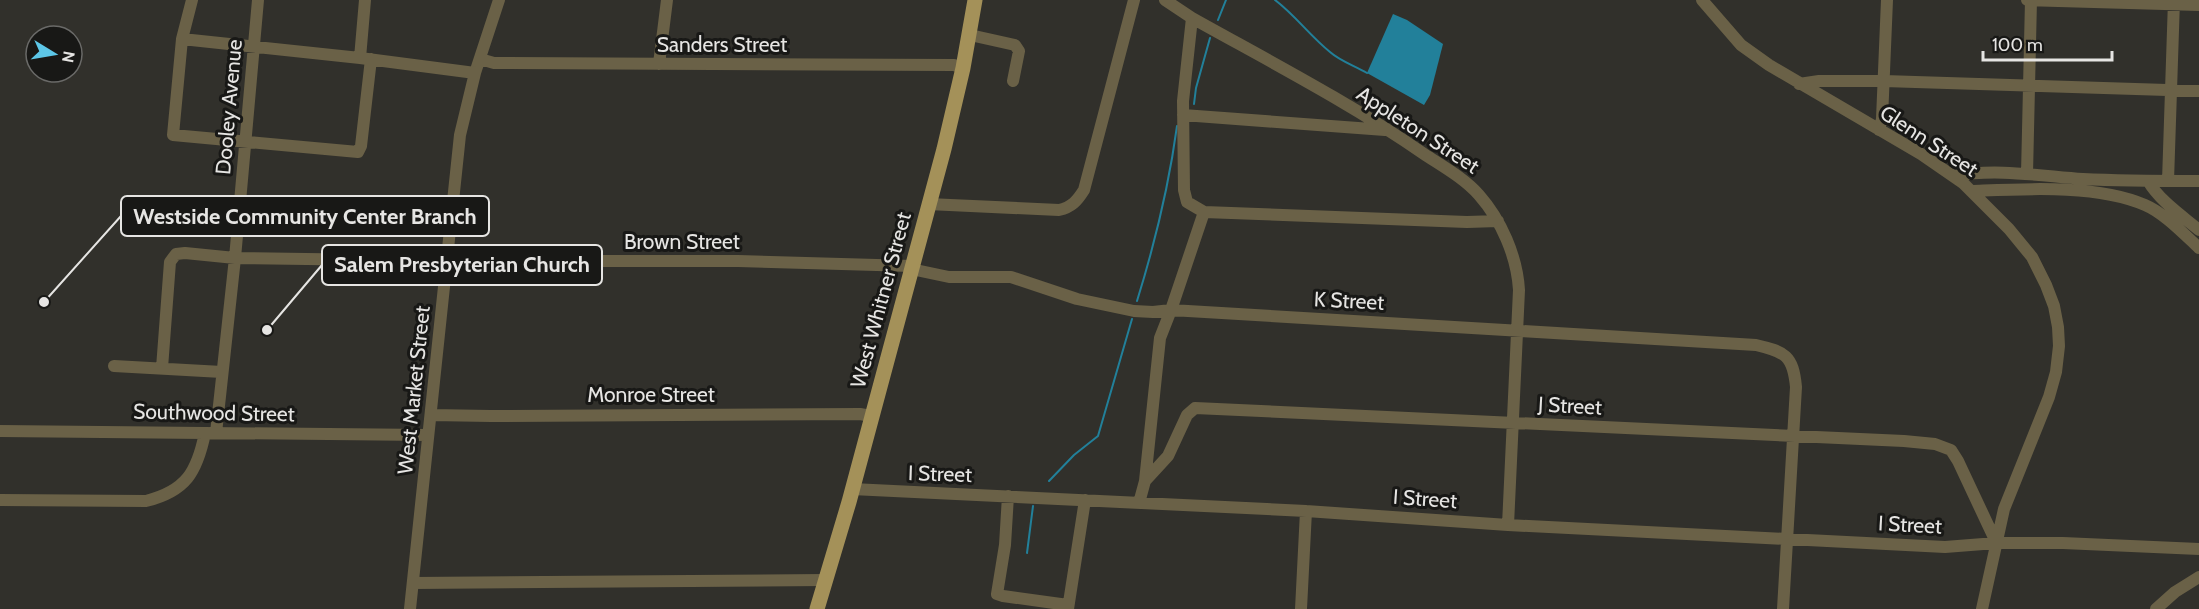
<svg xmlns="http://www.w3.org/2000/svg" width="2199" height="609" viewBox="0 0 2199 609" font-family="Cabin,sans-serif">
	<rect width="100%" height="100%" fill="#31302b"/>
	<path fill="#22809a" d="M1393,14L1407,20L1443,44L1430,95L1424,105L1367,73Z"/>
	<g fill="none" stroke-linecap="round" stroke-linejoin="round">
		<path stroke="#22809a" stroke-width="2" d="M1275,0C1295,15 1310,36 1330,52C1340,61 1355,66 1367,73
			M1218,20L1226,0
			M1194,104L1196,88L1210,38
			M1137,301C1155,243 1169,185 1177,126
			M1049,481L1074,455L1098,436L1132,319
			M1027,553L1033,506"/>
		<path stroke="#6a6147" stroke-width="12" d="M192,0L182,39L173,135L358,152L361,146L371,59
			M1165,0L1192,18C1269,61 1352,104 1424,154C1442,166 1464,178 1479,195C1501,220 1517,256 1519,290L1508,525
			M1702,0L1741,45L1769,65L1921,154L1963,183L2009,229L2032,257L2046,285L2054,306L2058,327L2059,346L2056,372L2049,397L2004,509L1982,609
			M2027,0L2199,5
			M970,35L1015,45L1019,51L1013,81
			M182,39L360,58L475,73
			M360,58L365,0
			M480,59L494,63L954,65L963,68
			M659,64L667,0
			M1799,84L1819,81H1884L2199,91
			M1183,115L1385,130
			M1879,130L1882,119L1887,0
			M2027,174L2031,0
			M1954,176C1996,168 2041,176 2083,179C2122,181 2160,181 2199,181
			M2148,181C2160,201 2181,215 2199,230
			M2168,181L2174,0
			M1971,191C2023,189 2097,184 2145,205C2164,213 2184,234 2199,248
			M928,204L1059,210C1072,207 1077,201 1084,190L1134,0
			M1204,212L1467,222L1498,221
			M911,269L949,277H1011L1077,299L1134,311L1153,312L1171,310L1756,345C1785,352 1793,355 1796,387L1783,609
			M114,366L222,372
			M162,368L170,262L176,254L185,253L235,258L447,261H738L912,266
			M431,415L491,416L860,414L871,416
			M0,431L428,435
			M216,433L235,258L258,0
			M1145,481L1160,338L1171,310L1204,212L1187,202L1184,190L1183,101L1192,18
			M852,489L1306,511L1508,525L1945,547L1996,543H2063L2199,549
			M1008,496L1005,545L997,594L1003,596L1068,605
			M0,500L146,501C186,491 197,472 205,433
			M1139,503L1145,481L1168,456L1187,415L1195,408L1904,441L1935,444L1951,450L1958,461L1996,542
			M413,583L825,580
			M410,609L460,135L475,73L499,0
			M1068,609L1085,500
			M1301,609L1306,511
			M2156,609L2175,592L2199,577"/>
		<path stroke="#a49159" stroke-width="15" d="M817,609L849,502L944,149L963,68L975,0"/>
	</g>
	<g text-anchor="middle" stroke-width="6" stroke-linejoin="round" paint-order="stroke">
		<g font-size="21" fill="#e6e5e3" stroke="#181816">
			<text x="722" y="52">Sanders Street</text>
			<text transform="translate(229 107) rotate(-85)" y="7">Dooley Avenue</text>
			<text transform="translate(1418 130) rotate(33)" y="7">Appleton Street</text>
			<text transform="translate(1929 141) rotate(33)" y="7">Glenn Street</text>
			<text x="682" y="249">Brown Street</text>
			<text transform="translate(881 300) rotate(-75)" y="7">West Whitner Street</text>
			<text transform="translate(1349 301) rotate(3)" y="7">K Street</text>
			<text transform="translate(414 390) rotate(-84)" y="7">West Market Street</text>
			<text x="651" y="402">Monroe Street</text>
			<text transform="translate(1570 406) rotate(3)" y="7">J Street</text>
			<text transform="translate(214 413) rotate(1)" y="7">Southwood Street</text>
			<text transform="translate(940 474) rotate(2)" y="7">I Street</text>
			<text transform="translate(1425 499) rotate(4)" y="7">I Street</text>
			<text transform="translate(1910 525) rotate(3)" y="7">I Street</text>
		</g>
	</g>
	<path fill="none" stroke="#e6e5e3" stroke-width="2" d="M44 302L121 216M267 330L322 265"/>
	<g fill="#e6e5e3" stroke="#181816" stroke-width="2">
		<circle cx="44" cy="302" r="6"/>
		<circle cx="267" cy="330" r="6"/>
	</g>
	<g fill="#181816" stroke="#e6e5e3" stroke-width="2">
		<rect x="121" y="196" width="368" height="40" rx="6"/>
		<rect x="322" y="245" width="280" height="40" rx="6"/>
	</g>
	<g font-size="22" text-anchor="middle" font-weight="bold" fill="#e6e5e3">
		<text x="305" y="224">Westside Community Center Branch</text>
		<text x="462" y="272">Salem Presbyterian Church</text>
	</g>
	<g transform="translate(54 54) rotate(101)"><circle r="28" fill="#181816" stroke="#6a6a68" stroke-width="1.5"/>
	<path d="M0-4.5L10 22L0 15L-10 22Z" fill="#5dc7e8"/>
	<text y="-9" font-size="16" font-weight="bold" text-anchor="middle" fill="#e6e5e3">N</text>
	</g>
	<path d="M1983 51v9h129v-9" fill="none" stroke="#e6e5e3" stroke-width="3"/>
	<text x="1992" y="51" font-size="18" fill="#e6e5e3" stroke="#181816" stroke-width="4.5" paint-order="stroke">100 m</text>
</svg>
